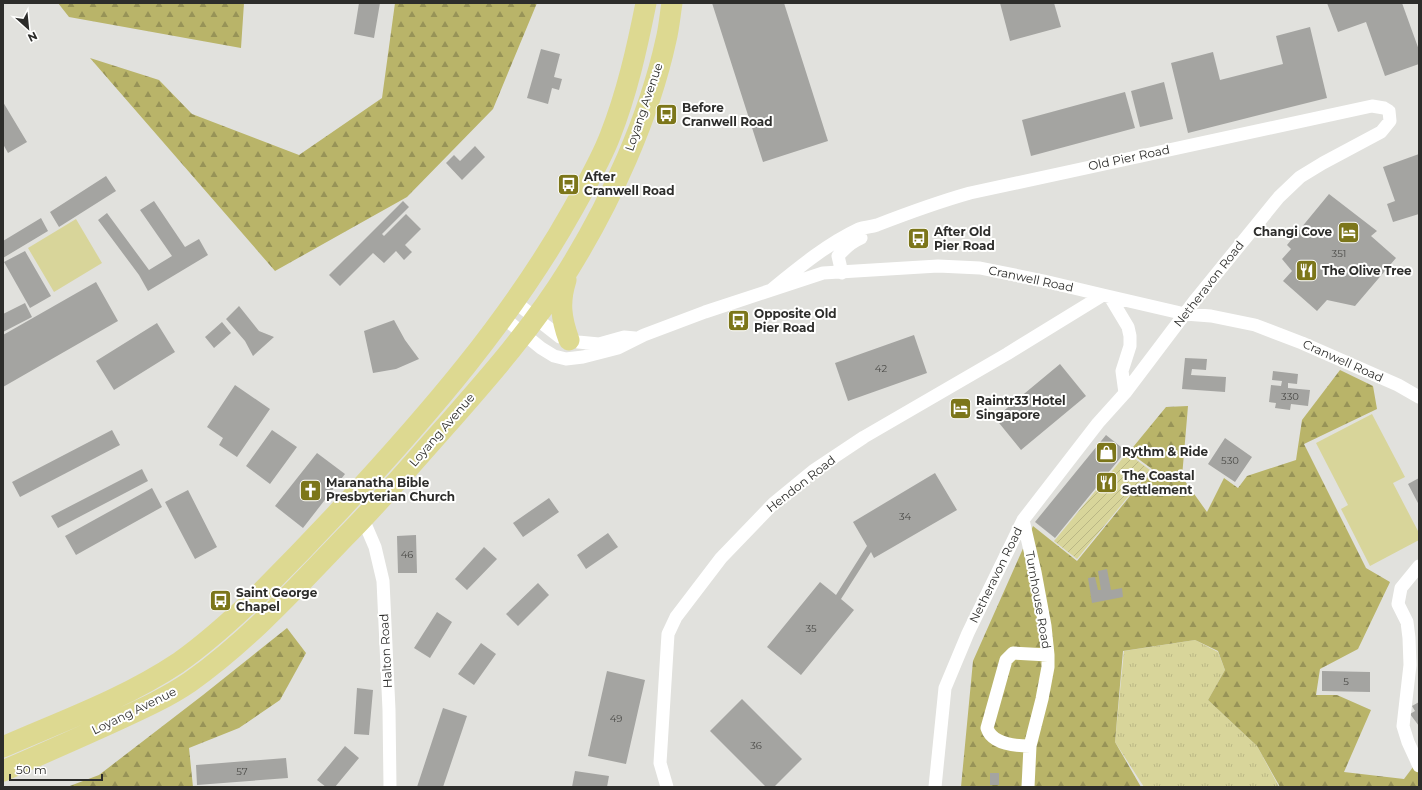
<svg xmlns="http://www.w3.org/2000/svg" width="1422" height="790" viewBox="0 0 1422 790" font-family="Montserrat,sans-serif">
	<defs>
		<pattern id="grass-tufts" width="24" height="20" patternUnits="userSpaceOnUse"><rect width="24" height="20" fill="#d8d59a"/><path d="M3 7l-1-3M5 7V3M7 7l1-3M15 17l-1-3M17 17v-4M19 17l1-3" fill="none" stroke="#bab785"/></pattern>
		<pattern id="forest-firs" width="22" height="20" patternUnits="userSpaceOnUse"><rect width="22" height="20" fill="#b9b469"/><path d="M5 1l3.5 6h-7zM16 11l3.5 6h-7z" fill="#979357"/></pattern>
		<pattern id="garden-furrows" width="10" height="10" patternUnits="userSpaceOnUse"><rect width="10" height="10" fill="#d8d59a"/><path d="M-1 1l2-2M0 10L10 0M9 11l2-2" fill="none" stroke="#bab785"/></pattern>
	</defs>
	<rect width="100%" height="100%" fill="#e1e1dd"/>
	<path fill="url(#grass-tufts)" d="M1195,640L1218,652L1225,670L1208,700L1257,746L1279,787H1144L1115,742L1124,651Z"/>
	<path fill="url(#forest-firs)" d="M58,3H244L241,48L69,17Z
		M395,3H537L493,109L407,197L275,271L90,58L159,80L192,114L299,155L382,98Z
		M1340,370L1373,386L1377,409L1304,444L1366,568L1390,582L1358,649L1320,669L1316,695H1337L1371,710L1344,772L1404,779L1419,759V787H1280L1257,746L1208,700L1225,670L1218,651L1195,640L1123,651L1115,742L1141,787H961L973,661L1033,526L1077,561L1152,469L1129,452L1166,407L1188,406L1182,477L1207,512L1224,478L1238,488L1247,476L1296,460L1302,420Z
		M287,628L306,653L280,700L239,728L189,748L193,787H67L99,775L203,695Z"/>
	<path fill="url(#garden-furrows)" d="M1127,453L1150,470L1077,559L1054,541Z"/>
	<path fill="#d8d59a" d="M76,219L102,263L54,292L28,248Z
		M1372,414L1405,477L1393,483L1419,533V540L1370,566L1341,509L1348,505L1316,443Z"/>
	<path fill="#a4a4a1" d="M359,3H380L374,38L354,34Z
		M712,3H784L828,141L763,162Z
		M1000,3H1054L1061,27L1010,41Z
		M1327,3H1402L1419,50V64L1385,76L1366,22L1338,32Z
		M1310,27L1327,98L1188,133L1171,63L1213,52L1220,80L1283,64L1276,36Z
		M541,49L560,54L554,77L562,79L559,90L552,88L548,104L527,98Z
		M1164,82L1173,119L1140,127L1131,91Z
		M1125,92L1135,128L1031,156L1022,120Z
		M3,102L27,142L8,153L3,144Z
		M475,146L485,157L462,180L446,163L454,155L460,161Z
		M1419,154V214L1393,222L1387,204L1395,201L1383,167Z
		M106,176L116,191L59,227L50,212Z
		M1329,194L1377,231L1371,236L1396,258L1355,306L1327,300L1317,311L1283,281L1292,271L1282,259L1291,249L1287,245Z
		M154,201L185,247L199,239L208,255L148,291L139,275L98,220L107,213L149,270L172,256L140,210Z
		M403,201L409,207L382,234L384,236L406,214L421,229L405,245L412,252L404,260L396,251L384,263L373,253L340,286L329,275Z
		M41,218L48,231L3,258V241Z
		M25,251L51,296L30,308L4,262Z
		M96,282L118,321L3,387V335Z
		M25,303L32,317L3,332V314Z
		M239,306L259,331L274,337L253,356L245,341L226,319Z
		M394,320L405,340L419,359L396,369L373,373L364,331Z
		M222,322L231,333L214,348L205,337Z
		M157,323L175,352L114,390L96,361Z
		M914,335L927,373L848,401L835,363Z
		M1185,358L1207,359L1206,370L1192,369L1191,375L1226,377L1225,392L1182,389Z
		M1060,364L1086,396L1021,450L995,418Z
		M1273,371L1298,374L1297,384L1288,383V388L1310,390L1308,406L1291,404L1290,410L1275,408L1276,403L1269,402L1271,385L1281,386L1282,381L1272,380Z
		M235,385L270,409L237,457L219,445L223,438L207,427Z
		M112,430L120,445L20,497L12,482Z
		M272,430L297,447L270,484L246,466Z
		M1106,435L1126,451L1055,538L1035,522Z
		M1225,438L1252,457L1235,482L1208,464Z
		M317,453L345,474L303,528L275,506Z
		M142,469L148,481L58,528L51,516Z
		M935,473L957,510L874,558L871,552L841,599L854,610L801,675L767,647L820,582L836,595L867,546L853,522Z
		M1419,478V505L1408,484Z
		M152,488L162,507L76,555L65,536Z
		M188,490L217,547L195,559L165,502Z
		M549,498L559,512L523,537L513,523Z
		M608,533L618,547L586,569L577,555Z
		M416,535L417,573H398L397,536Z
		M484,547L497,559L467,590L455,579Z
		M1107,569L1111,590L1122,588L1123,597L1092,603L1088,578L1095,577L1098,590H1101L1098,571Z
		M538,583L549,595L518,626L506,614Z
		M437,612L452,622L430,658L414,648Z
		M481,643L496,654L474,685L458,674Z
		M607,671L645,680L626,764L588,756Z
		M1322,671L1370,672V692L1322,691Z
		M357,688L373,690L369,735L354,734Z
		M742,699L802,759L774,787H766L710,731Z
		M1419,702V726L1410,714L1415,711L1412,706Z
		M443,708L467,716L443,787H417Z
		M345,746L359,758L335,787H326L317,780Z
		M286,758L288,778L197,785L196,765Z
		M575,771L609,776L607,787H572Z
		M990,773H999V785H990Z"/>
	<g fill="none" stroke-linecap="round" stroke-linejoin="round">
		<path stroke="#fff" stroke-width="13" d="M842,273L838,256C845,248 851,242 861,238
			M771,290C798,268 827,244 859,229C865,227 871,227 877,225C908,213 938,202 970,193L1372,106L1384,108L1389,111L1390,121L1381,132L1323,163L1300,177L1279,197L1196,299L1125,393L1098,423L1023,520L968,633L945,688L935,787
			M1110,297L1128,327L1130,336V346L1122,371L1125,393
			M515,302L560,337L578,342L599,344L624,337L635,338
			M504,318L541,348L554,356L566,359L583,357L618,348L644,335L705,312L823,273L938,266L980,268L1044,281L1103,295L1185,314L1211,316L1255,325L1302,343L1398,385L1419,397
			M363,519L375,547L383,581L389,710L390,787
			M1023,520L1035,572L1045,626L1048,655V667L1042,699L1030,746L1028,787
			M1419,566L1401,588L1398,604L1407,622L1409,638L1410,665L1403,726L1408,742L1419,766
			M1030,746C1016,746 992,744 987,728L1006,660L1013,653L1048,655
			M667,787L660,763L668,634L676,617L721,558L774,503L813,471L864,437L1007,354L1103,295"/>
		<path stroke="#ddd991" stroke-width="21" d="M566,280C559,302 561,318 569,340
			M3,747C62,721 124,699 178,663C208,642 234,618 260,593C288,565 315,537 342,508C427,416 511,320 573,209C585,187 601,160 610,136C627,93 637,48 646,3
			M3,771C42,754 81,737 120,719C144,708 168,697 190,682C248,641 296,588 345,537C380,502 412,464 445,427C489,377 534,326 569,269C611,201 649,118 666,40C669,28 670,15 672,3"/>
	</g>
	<defs>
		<symbol id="bus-square" viewBox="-11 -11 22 22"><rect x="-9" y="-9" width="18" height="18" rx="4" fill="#7c761a" stroke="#fffffe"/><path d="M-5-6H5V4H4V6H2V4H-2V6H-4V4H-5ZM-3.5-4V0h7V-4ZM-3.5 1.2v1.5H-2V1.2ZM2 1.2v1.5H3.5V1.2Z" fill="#fff"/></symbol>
		<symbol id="hotel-square" viewBox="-11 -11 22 22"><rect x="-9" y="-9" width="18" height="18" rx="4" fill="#7c761a" stroke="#fffffe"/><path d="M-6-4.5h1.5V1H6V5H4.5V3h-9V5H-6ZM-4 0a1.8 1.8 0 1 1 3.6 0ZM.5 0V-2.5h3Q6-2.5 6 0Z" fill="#fff"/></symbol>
		<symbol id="restaurant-square" viewBox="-11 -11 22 22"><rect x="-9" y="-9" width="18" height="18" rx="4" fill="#7c761a" stroke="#fffffe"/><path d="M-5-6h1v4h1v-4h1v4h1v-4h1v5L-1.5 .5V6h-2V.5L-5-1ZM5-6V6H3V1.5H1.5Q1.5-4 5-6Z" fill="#fff"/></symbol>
		<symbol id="shop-square" viewBox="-11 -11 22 22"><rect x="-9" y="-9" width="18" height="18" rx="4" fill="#7c761a" stroke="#fffffe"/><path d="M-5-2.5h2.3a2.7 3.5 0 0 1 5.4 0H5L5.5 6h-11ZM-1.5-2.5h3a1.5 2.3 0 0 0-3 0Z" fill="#fff"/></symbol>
		<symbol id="church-square" viewBox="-11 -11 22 22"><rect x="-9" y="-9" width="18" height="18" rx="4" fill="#7c761a" stroke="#fffffe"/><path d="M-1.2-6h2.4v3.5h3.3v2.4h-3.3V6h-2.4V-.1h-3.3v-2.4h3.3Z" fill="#fff"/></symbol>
	</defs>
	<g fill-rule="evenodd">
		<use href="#bus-square" x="654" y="102" width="25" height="25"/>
		<use href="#bus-square" x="556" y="172" width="25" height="25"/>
		<use href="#hotel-square" x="1336" y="220" width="25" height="25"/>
		<use href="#bus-square" x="906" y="226" width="25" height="25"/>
		<use href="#restaurant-square" x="1294" y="258" width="25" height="25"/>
		<use href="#bus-square" x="726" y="308" width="25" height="25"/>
		<use href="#hotel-square" x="948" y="396" width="25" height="25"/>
		<use href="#shop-square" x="1094" y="440" width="25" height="25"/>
		<use href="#restaurant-square" x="1094" y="470" width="25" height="25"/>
		<use href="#church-square" x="298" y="478" width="25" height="25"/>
		<use href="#bus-square" x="208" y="588" width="25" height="25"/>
	</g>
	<g text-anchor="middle" stroke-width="4" stroke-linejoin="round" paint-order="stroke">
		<g font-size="10" fill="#4b4b48">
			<text x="1339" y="257">351</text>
			<text x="881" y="372">42</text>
			<text x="1290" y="400">330</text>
			<text x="1230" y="464">530</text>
			<text x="905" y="520">34</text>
			<text x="407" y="558">46</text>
			<text x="811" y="632">35</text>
			<text x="1346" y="685">5</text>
			<text x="616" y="722">49</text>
			<text x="756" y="749">36</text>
			<text x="242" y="775">57</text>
		</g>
		<g font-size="12" fill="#2d2d2b" stroke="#fffffe">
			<text transform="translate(644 107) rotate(-71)" y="4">Loyang Avenue</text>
			<text transform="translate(1129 158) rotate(-12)" y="4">Old Pier Road</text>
			<text transform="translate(1031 279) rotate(12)" y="4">Cranwell Road</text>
			<text transform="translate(1209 284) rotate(-52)" y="4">Netheravon Road</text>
			<text transform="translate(1343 361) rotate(24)" y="4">Cranwell Road</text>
			<text transform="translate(442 430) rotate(-49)" y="4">Loyang Avenue</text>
			<text transform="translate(801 484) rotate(-38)" y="4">Hendon Road</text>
			<text transform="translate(996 575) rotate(-64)" y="4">Netheravon Road</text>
			<text transform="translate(1038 600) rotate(80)" y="4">Turnhouse Road</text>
			<text transform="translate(386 651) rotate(-93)" y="4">Halton Road</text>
			<text transform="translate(134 711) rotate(-26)" y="4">Loyang Avenue</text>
		</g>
		<g font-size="12" font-weight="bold" fill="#2d2d2b" stroke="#fffffe" text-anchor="start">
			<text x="682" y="112">Before<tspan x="682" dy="14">Cranwell Road</tspan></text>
			<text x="584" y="181">After<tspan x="584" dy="14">Cranwell Road</tspan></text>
			<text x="934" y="236">After Old<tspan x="934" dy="14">Pier Road</tspan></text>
			<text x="1332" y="236" text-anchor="end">Changi Cove</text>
			<text x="1322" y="275">The Olive Tree</text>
			<text x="754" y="318">Opposite Old<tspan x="754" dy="14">Pier Road</tspan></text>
			<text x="976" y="405">Raintr33 Hotel<tspan x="976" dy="14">Singapore</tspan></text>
			<text x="1122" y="456">Rythm &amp; Ride</text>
			<text x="1122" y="480">The Coastal<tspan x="1122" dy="14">Settlement</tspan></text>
			<text x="326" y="487">Maranatha Bible<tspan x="326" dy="14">Presbyterian Church</tspan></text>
			<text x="236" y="597">Saint George<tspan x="236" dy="14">Chapel</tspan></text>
		</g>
	</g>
	<rect width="1422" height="790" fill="none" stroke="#2d2d2b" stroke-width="8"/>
	<g transform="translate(28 28) rotate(153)" stroke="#fffffe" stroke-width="3" paint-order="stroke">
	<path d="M0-3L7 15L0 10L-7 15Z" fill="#2d2d2b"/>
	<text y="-6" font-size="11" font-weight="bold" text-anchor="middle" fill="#2d2d2b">N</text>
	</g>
	<path d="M10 774v6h92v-6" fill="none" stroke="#2d2d2b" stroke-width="2"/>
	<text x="16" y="774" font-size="12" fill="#2d2d2b" stroke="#fffffe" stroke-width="3" paint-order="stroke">50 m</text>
</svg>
